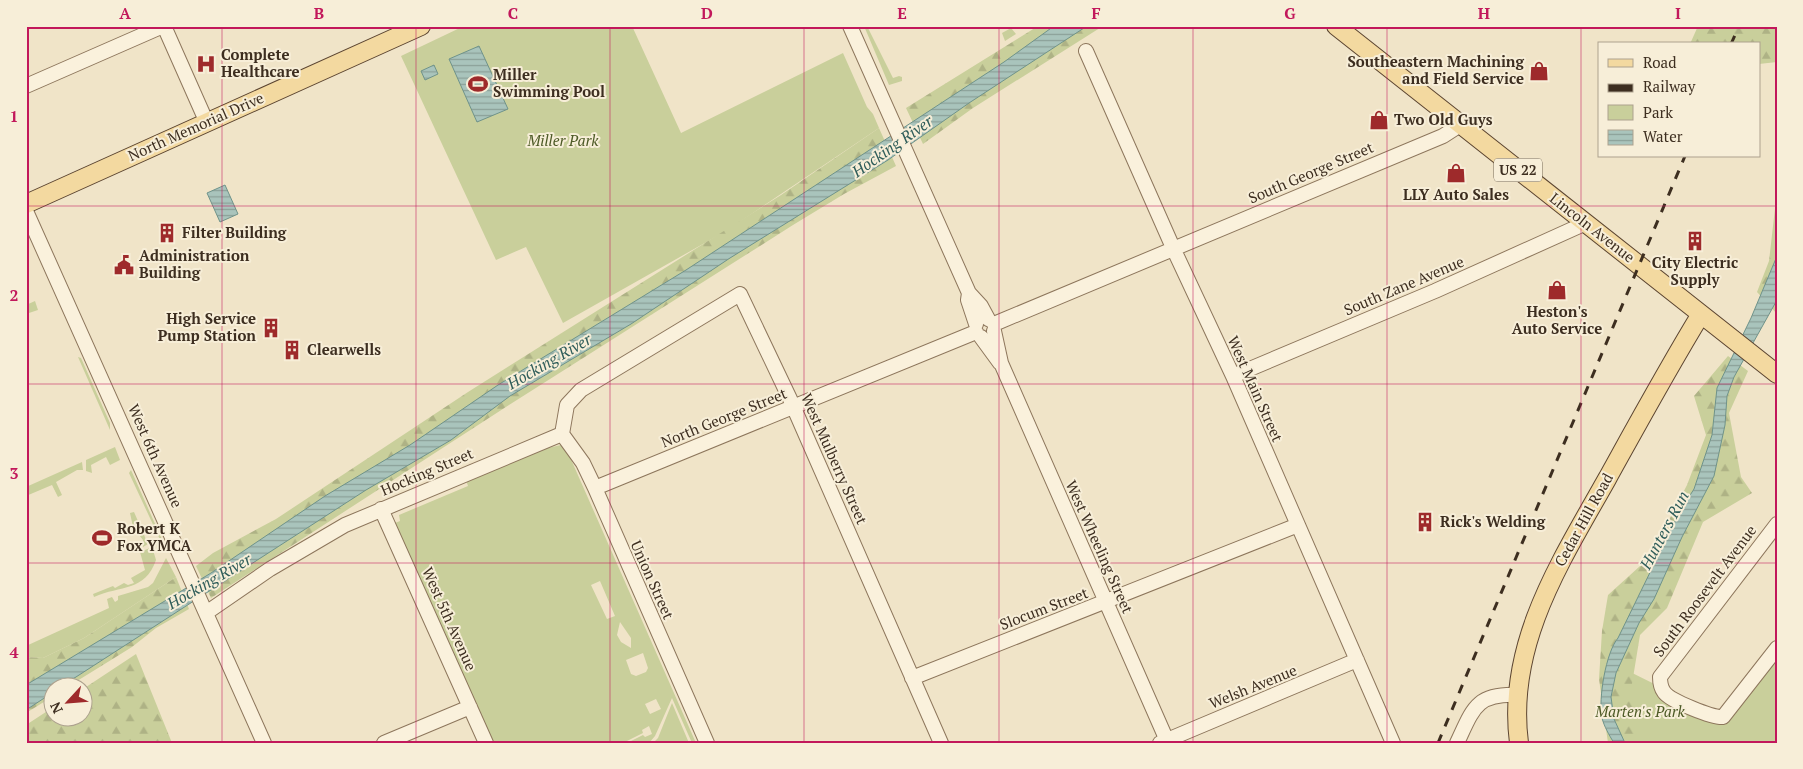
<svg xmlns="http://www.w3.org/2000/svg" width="1803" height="769" viewBox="0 0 1803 769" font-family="'PT Serif',serif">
	<defs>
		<pattern id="forest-firs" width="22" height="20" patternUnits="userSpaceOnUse" patternTransform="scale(1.25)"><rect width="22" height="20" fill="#c9cf9b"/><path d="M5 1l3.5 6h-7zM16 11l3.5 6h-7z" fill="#aeb285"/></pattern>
		<pattern id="water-rules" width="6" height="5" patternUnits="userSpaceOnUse" patternTransform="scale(1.25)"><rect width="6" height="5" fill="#a9c4bc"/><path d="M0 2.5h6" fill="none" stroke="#8ba098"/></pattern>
	</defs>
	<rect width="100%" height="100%" fill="#f0e4c8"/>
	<path fill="#c9cf9b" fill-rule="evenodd" d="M464,26H632L681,133L843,53L867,107L873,114L879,128L726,231L563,323L526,247L496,260L401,56Z
		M864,26H867L893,78L899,76L902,77V81L889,85Z
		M1011,28L1016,34L1005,41L1002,33Z
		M35,301L38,310L26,314V305Z
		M78,357L81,358L110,423V430Z
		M561,445L566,448L696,743H692L672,698L655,736L649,743H627L643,735L645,737L652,734L649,726L642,730L643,733L623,743H493L395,523L400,521L399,515L468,486L466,480L539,450ZM600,581L615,616L607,619L591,585ZM620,622L631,638V648L621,642L617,635ZM643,653L648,668L646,672L636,676L631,674L626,660ZM656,699L661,709L650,714L645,704Z
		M115,447L120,460L110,465L106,457L91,465L92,473L86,471V460Z
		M82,462L83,470H77L56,482L62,495L58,497L52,485L26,496V487Z
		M131,470L164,544L163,546L129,473Z
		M134,512L148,544L143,547V540L133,527L130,513Z
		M150,548L153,550L156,560C145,592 121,585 94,597L93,594L113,586L115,588L124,583L128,585L134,583L131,578L145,570L140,552Z
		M166,558L176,577L84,638L43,658L26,657V646L109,608L107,599L112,597L115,602L118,600V596L148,587L153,583Z
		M1777,644V743H1613L1612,663L1721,717Z
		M672,703L689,743H653L658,738Z"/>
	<path fill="url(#forest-firs)" d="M1038,26H1103L973,108L923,144L906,108Z
		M1698,26H1777V62L1759,64V44H1690Z
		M879,128L896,166L844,194L793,225L509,405L211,598L196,566L213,553L276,519L468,392L781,195Z
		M1777,191V314L1757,292L1769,261Z
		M1728,356L1748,371L1729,413L1741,477L1752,493L1703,522L1667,608L1640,635L1632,684L1641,743H1608L1599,679L1602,631L1608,595L1650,557L1687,485L1706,435L1694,396Z
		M176,577L189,609L156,628L132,647L69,686H52V697L26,713V657L43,658L84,638Z
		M136,654L172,743H26V725L52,708V716H82L83,689Z"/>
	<path fill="url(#water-rules)" stroke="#6f938a" d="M1054,26H1087L969,103L888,160L730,258L631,324L510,396L451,440L366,490L62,686H52V693L26,710V685L211,573L325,496L410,445L498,385L686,270L1004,62Z
		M479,46L508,109L477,122L449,59Z
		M434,65L438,74L425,80L421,71Z
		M225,185L238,214L220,222L207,193Z
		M1777,256V300L1734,377L1727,396L1725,425L1714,476L1682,537L1654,599L1639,623L1616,673L1611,697L1614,719L1625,743H1614C1609,735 1604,726 1602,718C1598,699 1606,652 1618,638L1680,511L1694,489L1712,435L1717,388L1751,318Z"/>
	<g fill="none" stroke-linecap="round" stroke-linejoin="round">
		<defs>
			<path id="minor" d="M164,26L207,123
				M850,26L969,293L968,300L976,324
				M1086,51L1174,250L1233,376L1393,743
				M26,86L163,26
				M26,211L264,743
				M969,293L981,306L988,319
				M994,324L1443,136L1460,125
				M994,331L1001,363L1168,743
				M981,337L1000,363
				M1233,376L1435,291L1586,223
				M562,434L567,405L581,390L740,294L790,399L941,743
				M562,434L583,463L595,488L707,743
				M595,488L976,332
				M381,509L486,743
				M1777,524L1660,677C1660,682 1661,688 1664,692C1670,701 1713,718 1723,717L1777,648
				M206,613L270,569L345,525L562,434
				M912,678L1298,525
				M384,743L470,707
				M1160,743L1357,660
				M1457,743C1473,709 1476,693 1518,695"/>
			<path id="major" d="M1336,26L1777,374
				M26,204L421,26
				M1519,743C1506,644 1561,561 1607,479C1638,423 1668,368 1701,314"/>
		</defs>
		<use href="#minor" stroke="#8d765c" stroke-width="16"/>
		<use href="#major" stroke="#5b4430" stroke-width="20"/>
		<use href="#minor" stroke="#faf1dc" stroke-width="14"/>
		<use href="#major" stroke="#f3d9a0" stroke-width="18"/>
		<path stroke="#3d2e20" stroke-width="3" stroke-dasharray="9 9" stroke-linecap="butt" d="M1731,44L1739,26
			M1438,743L1685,156"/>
	</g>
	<path fill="none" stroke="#c2185b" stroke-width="1" stroke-opacity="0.55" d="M222,26V743M416,26V743M610,26V743M804,26V743M999,26V743M1193,26V743M1387,26V743M1581,26V743M26,206H1777M26,384H1777M26,563H1777"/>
	<defs>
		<symbol id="hospital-bare" viewBox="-9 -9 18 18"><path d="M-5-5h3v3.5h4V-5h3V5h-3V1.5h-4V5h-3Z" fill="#9e2a2b" stroke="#f7eed8" stroke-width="2.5" paint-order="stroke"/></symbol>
		<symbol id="shop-bare" viewBox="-9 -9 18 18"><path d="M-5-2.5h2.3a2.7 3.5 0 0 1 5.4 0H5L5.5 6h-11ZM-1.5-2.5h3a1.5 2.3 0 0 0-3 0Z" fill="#9e2a2b" stroke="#f7eed8" stroke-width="2.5" paint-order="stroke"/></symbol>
		<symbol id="stadium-bare" viewBox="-9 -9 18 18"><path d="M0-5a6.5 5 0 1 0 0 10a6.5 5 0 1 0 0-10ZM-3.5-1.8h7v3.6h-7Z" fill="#9e2a2b" stroke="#f7eed8" stroke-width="2.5" paint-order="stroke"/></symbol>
		<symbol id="building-bare" viewBox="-9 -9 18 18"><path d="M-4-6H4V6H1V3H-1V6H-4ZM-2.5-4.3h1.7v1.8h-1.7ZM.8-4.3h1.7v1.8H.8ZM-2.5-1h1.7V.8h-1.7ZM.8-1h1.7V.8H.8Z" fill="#9e2a2b" stroke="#f7eed8" stroke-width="2.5" paint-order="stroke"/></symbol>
		<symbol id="civic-bare" viewBox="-9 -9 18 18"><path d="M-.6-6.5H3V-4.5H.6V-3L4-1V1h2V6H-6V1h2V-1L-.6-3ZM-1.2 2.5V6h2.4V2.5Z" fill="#9e2a2b" stroke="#f7eed8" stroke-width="2.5" paint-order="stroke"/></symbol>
	</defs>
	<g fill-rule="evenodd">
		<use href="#hospital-bare" x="192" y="50" width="28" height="28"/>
		<use href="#shop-bare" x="1525" y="57" width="28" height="28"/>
		<use href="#stadium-bare" x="464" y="70" width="28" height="28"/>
		<use href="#shop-bare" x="1365" y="106" width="28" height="28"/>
		<use href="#shop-bare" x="1442" y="159" width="28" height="28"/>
		<use href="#building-bare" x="153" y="219" width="28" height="28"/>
		<use href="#building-bare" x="1681" y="227" width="28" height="28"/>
		<use href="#civic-bare" x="110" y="251" width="28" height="28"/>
		<use href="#shop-bare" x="1543" y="276" width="28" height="28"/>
		<use href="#building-bare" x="257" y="314" width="28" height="28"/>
		<use href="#building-bare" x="278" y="336" width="28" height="28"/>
		<use href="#building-bare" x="1411" y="508" width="28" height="28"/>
		<use href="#stadium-bare" x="88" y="524" width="28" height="28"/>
	</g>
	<g text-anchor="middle" stroke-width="4" stroke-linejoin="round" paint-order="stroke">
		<rect fill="#f7eed8" stroke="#756857" stroke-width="1" x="1494" y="158.5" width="48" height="23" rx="4"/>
		<g font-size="14" font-weight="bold" fill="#3d2e20">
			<text x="1518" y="175">US 22</text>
		</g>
		<g font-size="15" font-weight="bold" fill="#3d2e20" stroke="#f7eed8" text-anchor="start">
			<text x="221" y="60">Complete<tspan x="221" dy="17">Healthcare</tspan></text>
			<text x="1524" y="67" text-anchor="end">Southeastern Machining<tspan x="1524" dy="17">and Field Service</tspan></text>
			<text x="493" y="80">Miller<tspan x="493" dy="17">Swimming Pool</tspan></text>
			<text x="1394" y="125">Two Old Guys</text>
			<text x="1456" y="200" text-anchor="middle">LLY Auto Sales</text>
			<text x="182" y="238">Filter Building</text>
			<text x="139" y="261">Administration<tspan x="139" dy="17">Building</tspan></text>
			<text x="1695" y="268" text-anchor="middle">City Electric<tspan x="1695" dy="17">Supply</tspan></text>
			<text x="1557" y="317" text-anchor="middle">Heston's<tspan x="1557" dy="17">Auto Service</tspan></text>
			<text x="256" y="324" text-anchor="end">High Service<tspan x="256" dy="17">Pump Station</tspan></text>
			<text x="307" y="355">Clearwells</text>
			<text x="1440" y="527">Rick's Welding</text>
			<text x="117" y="534">Robert K<tspan x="117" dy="17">Fox YMCA</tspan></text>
		</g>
		<g font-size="15" fill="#3d2e20" stroke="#f7eed8">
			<text transform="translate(196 127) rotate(-24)" y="5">North Memorial Drive</text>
			<text transform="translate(1311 173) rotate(-23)" y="5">South George Street</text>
			<text transform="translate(1592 228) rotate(38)" y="5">Lincoln Avenue</text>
			<text transform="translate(1404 286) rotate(-23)" y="5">South Zane Avenue</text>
			<text transform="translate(1255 389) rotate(66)" y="5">West Main Street</text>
			<text transform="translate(724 418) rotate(-22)" y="5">North George Street</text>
			<text transform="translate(155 456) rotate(66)" y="5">West 6th Avenue</text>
			<text transform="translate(834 459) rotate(66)" y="5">West Mulberry Street</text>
			<text transform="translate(427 472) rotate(-23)" y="5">Hocking Street</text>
			<text transform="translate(1584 520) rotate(-61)" y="5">Cedar Hill Road</text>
			<text transform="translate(1099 547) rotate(66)" y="5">West Wheeling Street</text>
			<text transform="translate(652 580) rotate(66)" y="5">Union Street</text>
			<text transform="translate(1705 591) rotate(-53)" y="5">South Roosevelt Avenue</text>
			<text transform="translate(1044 609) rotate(-21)" y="5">Slocum Street</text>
			<text transform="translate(449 619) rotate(66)" y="5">West 5th Avenue</text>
			<text transform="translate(1253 687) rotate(-22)" y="5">Welsh Avenue</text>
		</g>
		<g font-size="15" font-style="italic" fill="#4d5a26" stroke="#f7eed8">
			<text x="563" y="146">Miller Park</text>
			<text x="1640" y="717">Marten's Park</text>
		</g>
		<g font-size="16" font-style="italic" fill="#2f5d5a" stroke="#f7eed8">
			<text transform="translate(892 146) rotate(-35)" y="6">Hocking River</text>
			<text transform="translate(549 361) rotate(-30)" y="6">Hocking River</text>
			<text transform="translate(1664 530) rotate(-62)" y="6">Hunters Run</text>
			<text transform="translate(209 581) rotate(-30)" y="6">Hocking River</text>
		</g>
	</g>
	<rect width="1803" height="769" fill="none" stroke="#f7eed8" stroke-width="55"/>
	<rect x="1598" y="42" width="162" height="115" fill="#f7eed8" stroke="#ada18e"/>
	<rect x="1608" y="59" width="25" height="8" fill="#f3d9a0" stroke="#ada18e"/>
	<text x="1643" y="68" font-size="15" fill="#3d2e20">Road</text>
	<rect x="1608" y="84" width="25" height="8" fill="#3d2e20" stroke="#ada18e"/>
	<text x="1643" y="92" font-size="15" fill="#3d2e20">Railway</text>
	<rect x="1608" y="105" width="25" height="15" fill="#c9cf9b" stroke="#ada18e"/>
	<text x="1643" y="118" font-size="15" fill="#3d2e20">Park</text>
	<rect x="1608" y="130" width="25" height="15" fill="url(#water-rules)" stroke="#ada18e"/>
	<text x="1643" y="142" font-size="15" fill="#3d2e20">Water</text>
	<g transform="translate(68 702) rotate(244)"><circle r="24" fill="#f7eed8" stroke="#ada18e"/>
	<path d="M0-4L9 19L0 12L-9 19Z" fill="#9e2a2b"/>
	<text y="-8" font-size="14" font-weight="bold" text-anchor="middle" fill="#3d2e20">N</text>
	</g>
	<rect x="28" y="28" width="1748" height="714" fill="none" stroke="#c2185b" stroke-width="2"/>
	<g font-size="16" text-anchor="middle" font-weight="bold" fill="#c2185b">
		<text x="125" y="19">A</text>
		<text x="319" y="19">B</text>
		<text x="513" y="19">C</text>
		<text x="707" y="19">D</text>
		<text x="902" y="19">E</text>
		<text x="1096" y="19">F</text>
		<text x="1290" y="19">G</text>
		<text x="1484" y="19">H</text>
		<text x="1678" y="19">I</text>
		<text x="14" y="122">1</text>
		<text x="14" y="301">2</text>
		<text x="14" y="479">3</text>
		<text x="14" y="658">4</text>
	</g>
</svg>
